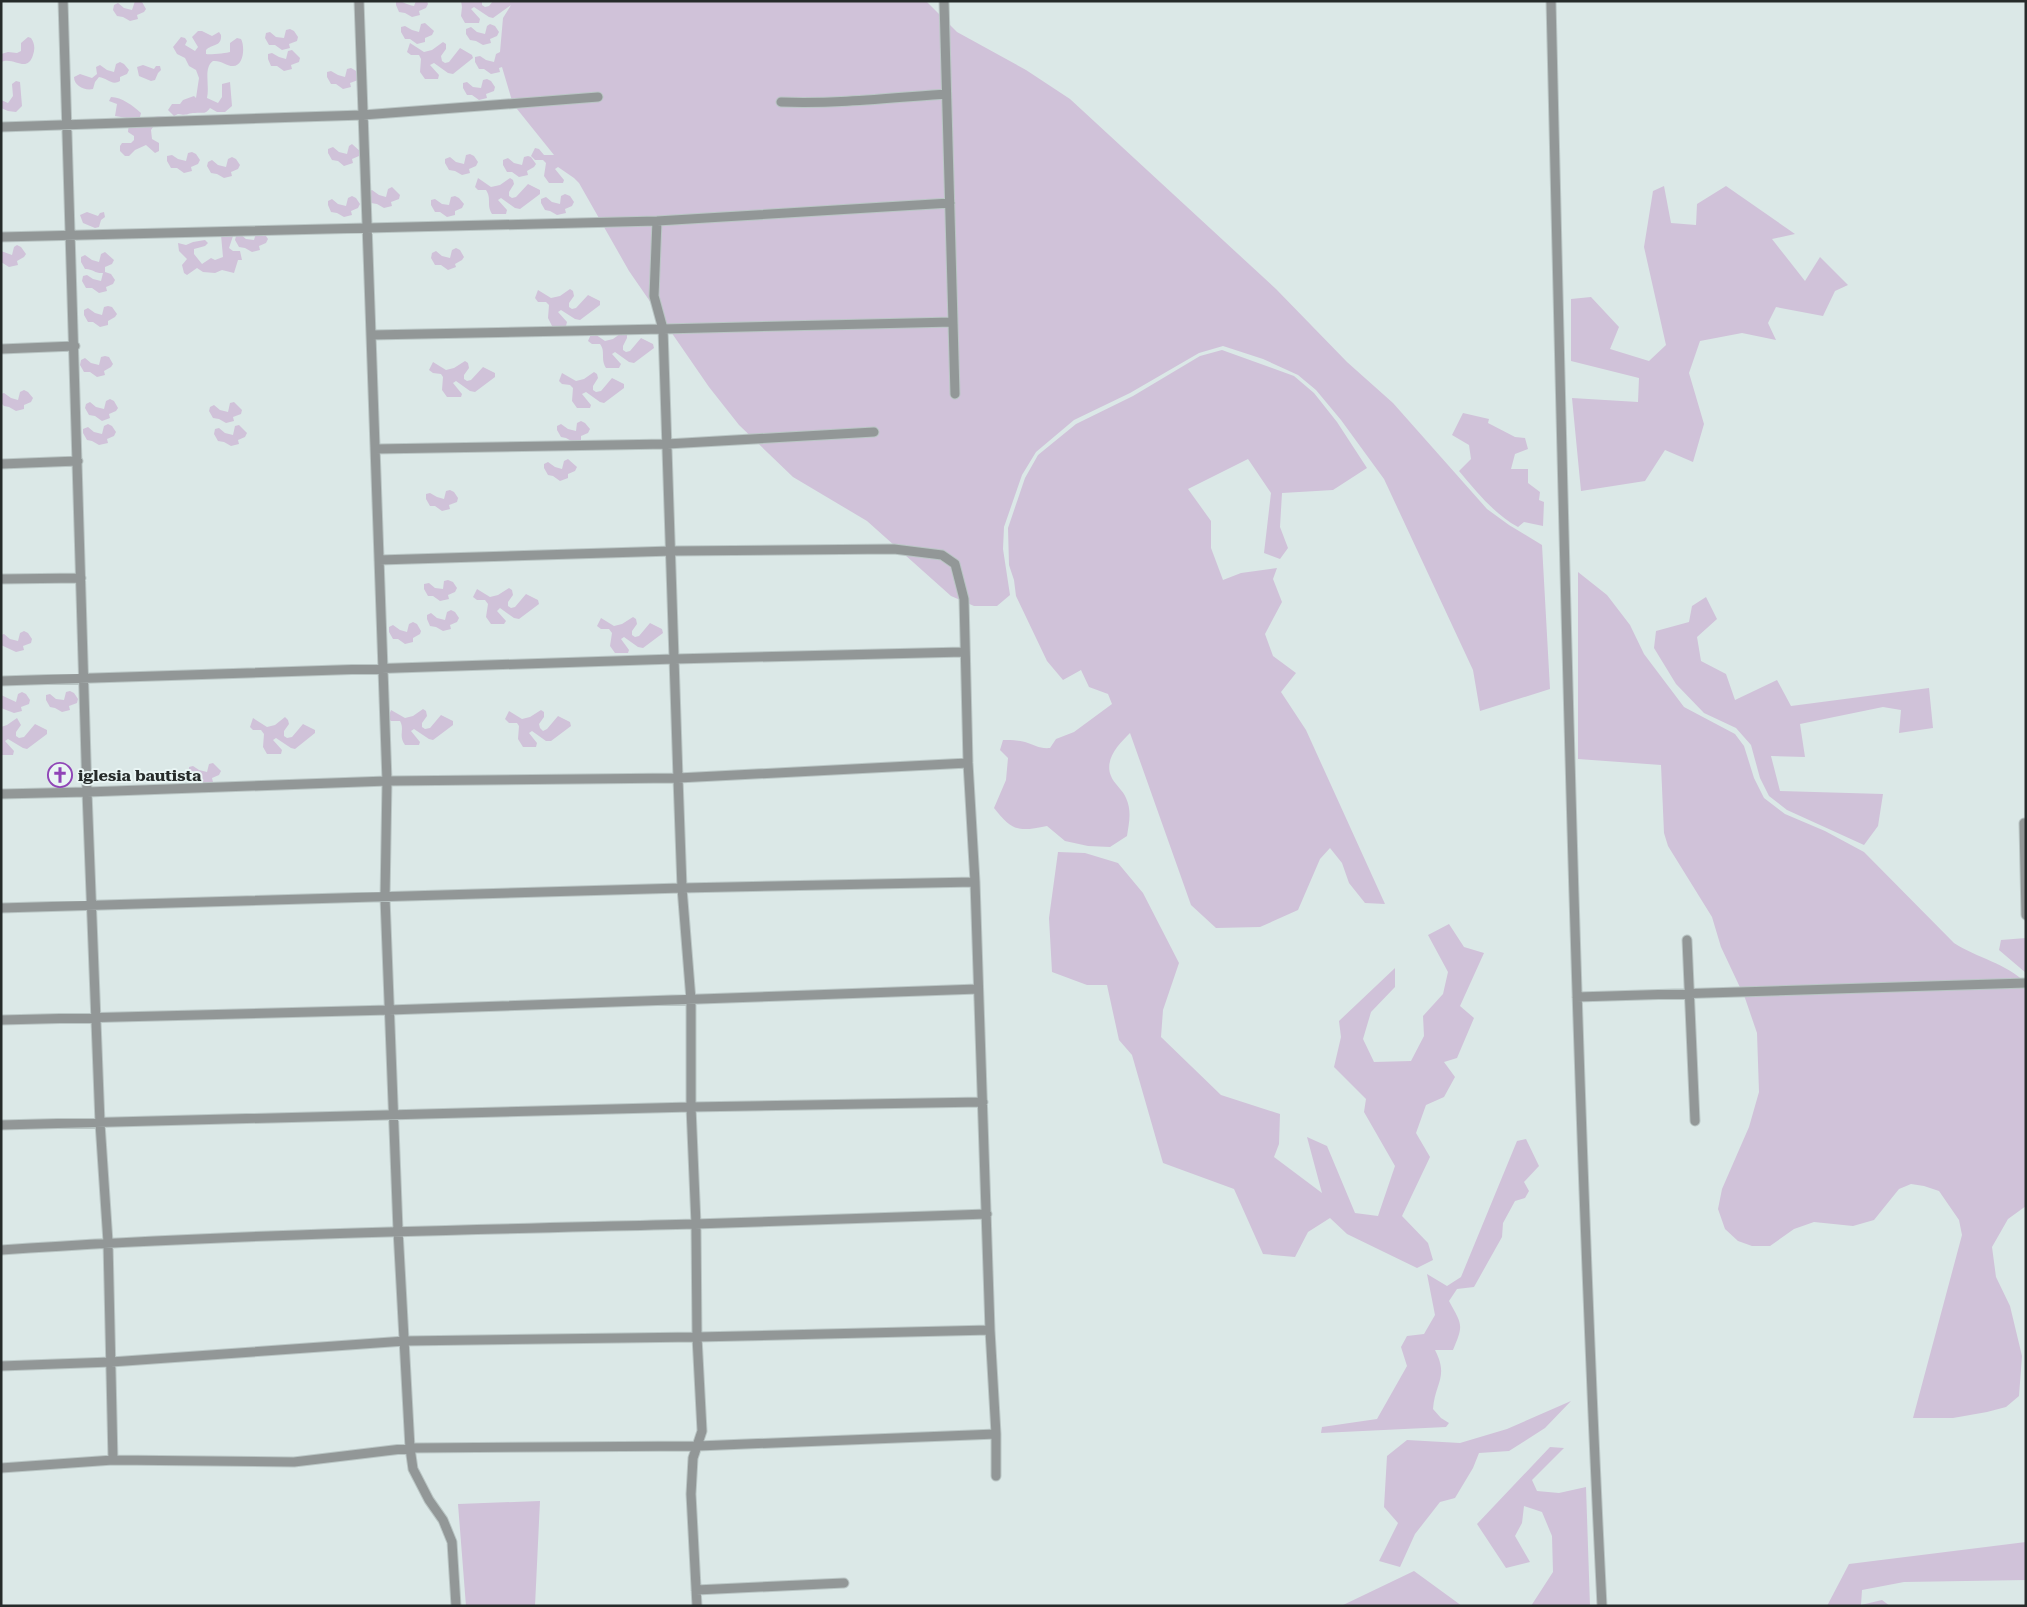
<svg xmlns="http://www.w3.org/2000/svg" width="2027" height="1607" viewBox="0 0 2027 1607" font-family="'Roboto Serif',serif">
	<rect width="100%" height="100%" fill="#dbe8e7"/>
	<path fill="#d0c2d9" d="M135,1L142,2L146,9L144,12L137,15L138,19L130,21L123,17L117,16L113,10L114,5L118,3L124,8L132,10Z
		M396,1C403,1 407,5 414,6L416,1H427L428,4L426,8L419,11L420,15L412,17L405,13L399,12L396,5Z
		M461,1H482V5L485,7L489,6L493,1H926L957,32L1026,70L1070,99L1276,289L1347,362L1393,403L1487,509L1509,525L1542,545L1550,689L1480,711L1473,670L1384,479L1341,420L1316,390L1298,375L1263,359L1223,346L1199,353L1130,393L1074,420L1036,452L1022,475L1004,527L1003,549L1010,595L997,606H974L951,596L867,521L793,477L739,425L709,387L629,271L579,183L574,178L558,167L555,169L564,180L563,183H549L544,176L546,163L543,160H535L531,156L535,148L539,149L544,155H554L513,104L502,67L499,68L500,72L491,74L484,69H479L475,62V57L480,56L486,60L494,62L496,54L500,52L503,18L511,5L493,18L489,17L474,7L471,9L480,19L479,23H465L461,16L462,7Z
		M425,23L434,31L432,35L425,38V42L417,44L410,39H405L401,32V27L405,26L412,30L419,32L421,24Z
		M490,24L495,26L499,32L497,36L490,39L491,43L483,45L476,41L470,40L466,34V29L471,27L477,32L485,34L487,26Z
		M290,29L294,31L298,37L297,41L289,44L290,48L282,50L275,45H269L265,38L266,33L270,32L276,37L284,38L286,30Z
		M198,31H202L212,36L219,32L221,35C222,47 212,44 206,50V54C209,55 228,53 230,52V43L237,38L241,39C245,46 244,66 233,66C226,66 221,60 213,61C203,68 210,85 207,98L218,103L222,97V84L230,82L232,106L225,112H217L210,108C205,115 203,112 195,113C187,113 188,116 178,114L174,116L168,110L172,104H180L183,100L194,96L196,98L199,78L196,70L189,66L185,58L177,54L173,47L181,37L185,38L187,41L185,45L195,51L198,47L192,37Z
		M28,37L31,38C35,44 35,49 33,55C27,74 14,56 1,62V54L8,52L17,53L21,51V43Z
		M443,42L446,44V49L441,56L442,61L445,63L449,62L460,48L472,55L473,58L453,74L448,73L434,63L430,65L439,75L438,79H425L420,72L421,59L419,55H411L407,52L410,43L424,52L432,50Z
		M292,50L300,58L299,62L291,65L292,69L284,71L277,66H271L268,59V54L272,53L279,57L286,59L288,51Z
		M120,62L124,64L129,70L127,74L120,77V81C112,86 107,78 99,77L95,82L93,89C85,91 74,86 74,77L80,74L92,78L97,74L96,67L100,65L107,70L114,72L116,64Z
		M143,65L154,69L156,66H160L161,70L158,73L155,80L151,81L139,76L137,67Z
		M351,68L358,72V80L350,83L351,87L343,89L336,84H331L327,77V72L331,71L338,75L345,77L347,69Z
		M487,79L491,81L495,87L494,91L486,94L487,98L479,100L472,95H467L463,88V83L467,82L473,87L481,88L483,80Z
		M16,81L20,82L22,106L16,112L8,111L1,108V100L8,103L13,96L12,84Z
		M111,97C122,97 133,106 141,113L139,121L158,116H166L167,121L165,124L153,127L151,130L152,139L159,143V151L155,153L146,145L135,150L129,156H125L120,151V146L122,143H131L134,140V136L128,132L129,121L127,118L115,116L117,104L109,101Z
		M352,144L361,152L359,156L352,159L353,163L344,166L338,161L332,160L328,153V149L333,147L339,152L347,154L349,146Z
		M192,152L196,154L200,160L198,164L191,167L192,171L184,173L177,168H171L167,161V156L172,155L178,159L186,161L188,153Z
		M470,154L474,156L478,162L476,166L469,169L470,173L462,175L455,171L449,170L445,163V159L450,157L456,162L464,164L466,155Z
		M528,156L531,157L536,164L534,167L527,171L528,175L519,177L512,172H507L503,165V160L508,158L514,163L522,165L524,157Z
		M232,157L236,159L240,165L238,169L231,172L232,176L224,178L217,174L211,173L207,166L208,162L212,160L218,165L226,167L228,159Z
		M478,178L491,187L500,185L510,178L513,180L514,184L509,192V196L512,198L516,197L528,184L540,190V194L520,209L515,208L501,198L498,200L507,210L506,214H492C486,204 492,199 486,190H478L475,187Z
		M1664,186L1671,223L1696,225L1697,204L1726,186L1795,234L1772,239L1805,281L1820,257L1848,285L1835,291L1823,316L1776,307L1768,323L1776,340L1742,333L1700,341L1689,373L1704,424L1693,462L1665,450L1645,481L1581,491L1572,398L1638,402L1639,378L1571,361V299L1591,297L1619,327L1610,349L1649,361L1666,345L1644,247L1653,191Z
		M392,187L400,195L399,199L391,202L392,206L384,208L377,204L371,203L369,200L368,192L372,190L379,195L386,197L388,189Z
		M565,194L570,196L574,202L572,206L565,209L566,213L557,215L550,211L545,210L541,203V199L546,197L552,202L560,204L561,196Z
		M352,196L356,198L360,204L358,208L351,211L352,215L344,217L337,213L331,212L328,205V201L332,199L338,204L346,206L348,198Z
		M455,196L459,198L464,204L462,208L455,211V215L447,217L440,212H435L431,205V200L435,199L442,204L449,205L451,197Z
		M87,212L98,216L100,213L104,212L105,217L101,220L99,227L95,228L83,223L80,215Z
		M231,233L233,236L229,248L233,251H240L242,260H238L234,273L222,270L215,273L203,272L197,268L187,275L184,273L182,265L187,259L179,251L178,243L186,245L193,242L205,240L208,243L205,246L194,249V254L202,264L211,258L215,260L223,257L221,235Z
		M256,233H264L268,239L266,243L259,246L260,250L252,252L245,248L239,247L235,240L236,236L240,234L246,239L254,240Z
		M17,245L21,247L26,254L24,257L17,261L18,265L9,267L1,262V251L12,255L14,247Z
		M456,248L460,250L464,257L462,260L455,264L456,267L448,270L441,265H435L431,258L432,253L436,251L442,256L450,258L452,250Z
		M105,252L114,260L112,264L105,267V272L111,274L115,280L113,284L106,287L107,291L99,293L92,288H86L82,281L83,276L87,275L93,279L101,281L103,273C96,274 91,268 85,269L81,262V257L85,255L92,260L99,262L101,254Z
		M570,289L573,291L574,296L569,303V307L572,309L576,308L588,295L600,301V305L580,320L575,319L561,310L558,312L567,322L566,326H552L548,318L549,305L546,302H538L535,298L538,290L551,298L560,296Z
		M108,306L112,307L117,314L115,317L108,321V325L100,327L93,322H88L84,315V310L88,308L95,313L102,315L104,307Z
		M624,331L627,334V338L623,346V350L626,352L630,351L641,338L653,344L654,348L634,363L629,362L615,352L612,354L621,364L619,368H606C600,358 606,352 600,344H592L588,341L592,332L605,341L613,339Z
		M1222,350L1294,376L1314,393L1337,422L1367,468L1333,490L1282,493L1280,527L1288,548L1280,559L1264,553L1271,493L1248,459L1188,489L1211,521V548L1223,580L1241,573L1277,568L1273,579L1282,602L1265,634L1273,656L1296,673L1281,692L1306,730L1385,904L1365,903L1349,883L1342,863L1330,848L1320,859L1298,910L1260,927L1216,928L1191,905L1130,733C1119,744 1104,759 1111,776C1114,784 1123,790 1126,798C1132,811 1129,823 1127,836L1110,847L1088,846L1065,841L1047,826C1018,832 1012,831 994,808L1006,780L1008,758L1000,750L1003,740C1010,740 1017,740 1025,742C1034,745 1040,749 1050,748L1056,739L1074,732L1112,704L1108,694L1089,687L1081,670L1063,680L1047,661L1016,596L1014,580L1009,565L1008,528L1025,478L1038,455L1076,424L1133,396L1200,356Z
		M105,356L109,357L113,364L111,367L104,371L105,375L97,377L90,372H84L80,365L81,360L85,358L91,363L99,365L101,357Z
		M465,361L468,363L469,368L464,375V379L467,381L471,380L483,367L495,373V377L475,392L470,391L456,381L453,383L462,394L461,397H447L442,390L443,377L441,374L433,373L429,370L433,362L446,370L454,368Z
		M594,372L597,374L598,378L593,386V390L596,392L601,391L612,378L624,384V388L604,403L600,402L586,392L582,394L591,405L590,408H577L572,401L573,388L570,385L562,384L559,381L562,373L576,381L584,379Z
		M24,390L28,392L33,398L31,402L24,405V409L16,411L9,407L4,406L1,403V394L4,393L11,398L18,400L20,392Z
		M110,399L114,401L118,408L116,411L109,414L110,418L102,421L95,416L89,415L85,408L86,404L90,402L96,407L104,409L106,401Z
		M234,402L242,410L241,414L233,417L234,421L226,423L219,419L213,418L209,411L210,407L214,405L220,410L228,412L230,403Z
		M1463,413L1489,419L1488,423L1515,437L1525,438L1528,449L1515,454L1511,469H1528V483L1540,492L1539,500L1544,502L1543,526L1524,522L1518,527C1494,514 1477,492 1459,471L1471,459L1469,445L1452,435Z
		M581,421L585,423L590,429L588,433L581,436V440L573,442L566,438L561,437L557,430V426L561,424L568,429L576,431L577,423Z
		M108,424L112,426L116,432L114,436L107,439L108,443L99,445L92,441L87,440L83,433V429L88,427L94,432L102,434L104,426Z
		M239,425L247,433L245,437L238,440L239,444L231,446L224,442L218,441L214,434L215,429L219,428L225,433L233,435L235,426Z
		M568,459L577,467L575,471L568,474V478L560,481L553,476L548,475L544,468V464L548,462L555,467L562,469L564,461Z
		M450,490L454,492L458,498L457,502L449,505L450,509L442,511L435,506H430L426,499V494L430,493L437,497L444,499L446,491Z
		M1578,572L1607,595L1630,625L1644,654L1684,707L1735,734L1744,746L1754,778L1764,798L1785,814L1825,831L1864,852L1954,943C1977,958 2006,963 2026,983V1206L2008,1219L1992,1247L1996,1277L2010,1306L2022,1356L2019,1396L2006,1407L1987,1412L1953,1418H1913L1962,1235L1959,1220L1939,1191L1924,1186L1911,1184L1899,1189L1874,1220L1853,1226L1814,1222L1794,1229L1770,1246H1752L1738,1241L1725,1229L1718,1209L1722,1189L1749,1127L1759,1092L1757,1033L1745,998L1721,947L1712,917L1668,846L1664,833L1661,765L1578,759Z
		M448,580L453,582L457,588L455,592L448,595L449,599L440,601L433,596H428L424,589V584L429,583L435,588L443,589L444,581Z
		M509,588L512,590L513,595L508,602V606L511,608L515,607L526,594L538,600L539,604L519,619L514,618L500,608L497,611L506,621L504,624H491L486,617L488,604L485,600H477L473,597L477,589L490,597L498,595Z
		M1706,597L1717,619L1697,637L1701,661L1726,674L1735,700L1777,680L1791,706L1929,688L1933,728L1899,733L1901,710L1883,707L1800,724L1805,757L1771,756L1780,791L1883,794L1878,826L1864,845L1787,810L1769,796L1760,778L1751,745L1736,728L1704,713L1676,684L1654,648L1656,631L1689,622L1692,606Z
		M451,610L455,612L459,618L457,622L450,625L451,629L443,631L436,627L430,626L427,619V615L431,613L437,618L445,620L447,612Z
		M633,617L636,619L637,624L632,631V635L635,637L639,636L650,623L662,629L663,633L643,648L638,647L624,637L621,639L629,650L628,653H615L610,646L612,633L609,629H601L597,626L601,618L614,626L622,624Z
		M413,622L417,624L421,631L420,634L413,638V642L405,644L398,639H393L389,632V627L393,625L400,630L407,632L409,624Z
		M24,631L28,633L32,639L31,643L23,646L24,650L16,652L1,645V635L4,634L10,639L18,641L20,633Z
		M70,691L74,693L78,699L77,703L69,706L70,710L62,712L55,708L50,707L46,700V695L50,694L56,699L64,700L66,692Z
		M22,692L26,694L30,700L29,704L21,707L22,711L14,713L1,708V695L16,702L18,694Z
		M423,709L426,711L427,716L422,723V727L425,729L430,728L441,715L453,721V725L433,740L429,739L414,729L411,731L420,742L419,745H405C398,735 405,730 400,721H391L388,718L391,710L405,718L413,716Z
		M541,710L544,712V717L539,724L540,728L543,731L547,729L558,716L570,722L571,726L551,741H546L532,731L529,733L537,743L536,747H523L518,739L519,726L517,723H509L505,719L509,711L522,719L530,717Z
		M285,717L288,720L289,724L284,731V736L287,738L292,737L303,724L315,730V733L295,749L291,748L276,738L273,740L282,750L281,754H267L263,747L264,734L261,730H253L250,727L253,718L267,727L275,725Z
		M17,718L21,725L16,732V736L19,738L24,737L35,724L47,730V734L27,749L23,748L8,739L5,741L14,751L13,755H1V727L7,725Z
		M213,763L221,771L219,775L212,778L213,782L205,784L198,779H192L189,772V767L193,766L199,770L207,772L209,764Z
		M1058,852L1085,853L1118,863L1143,893L1179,963L1163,1010L1161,1037L1221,1095L1280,1114L1279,1144L1274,1157L1322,1193L1307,1137L1327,1146L1355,1213L1378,1216L1395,1166L1364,1112L1366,1099L1334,1067L1341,1037L1339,1021L1395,968V987L1371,1012L1363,1039L1374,1062L1411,1061L1424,1036L1423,1016L1443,994L1448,972L1428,935L1449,924L1464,947L1484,953L1460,1006L1474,1018L1457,1058L1444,1062L1455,1077L1444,1097L1426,1105L1416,1133L1430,1157L1402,1216L1428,1243L1433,1260L1417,1268L1347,1234L1330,1218L1308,1232L1295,1257L1263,1254L1234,1189L1163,1163L1132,1055L1119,1040L1107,985H1087L1052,972L1049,918Z
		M2026,938V973L1999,950L2001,940Z
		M1526,1139L1539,1166L1524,1182L1529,1191L1525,1198L1515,1201L1503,1223L1502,1237L1474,1287L1457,1289L1449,1301C1462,1325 1464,1324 1453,1350H1435C1449,1377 1435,1383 1433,1409L1441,1418L1449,1423L1446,1427L1321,1433L1322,1427L1377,1419L1407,1366L1401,1347L1407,1336L1424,1334L1435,1315L1427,1274L1447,1286L1461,1277L1517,1141Z
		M1571,1401L1545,1428L1509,1451L1479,1453L1473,1468L1455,1498L1440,1502L1415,1534L1400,1567L1379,1561L1398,1523L1384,1507L1387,1456L1407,1440L1460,1443L1507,1429Z
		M1550,1447L1564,1448L1532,1480L1537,1491L1559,1493L1586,1487L1590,1606H1531L1553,1572L1552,1536L1542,1512L1524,1506L1522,1523L1515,1536L1530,1562L1506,1568L1477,1524Z
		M540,1501L535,1606H466L458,1504Z
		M2026,1542V1580L1904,1582L1862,1590L1861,1605L1882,1600L1890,1606H1827L1849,1564Z
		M1414,1571L1462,1606H1341Z"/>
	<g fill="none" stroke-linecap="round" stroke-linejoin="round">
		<defs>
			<path id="minor" d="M63,1L87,792L387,781L385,898L398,1230L410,1448L413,1469L429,1500L443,1520L452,1542L456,1606
				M359,1L387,781L678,778L968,763
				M944,1L955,394
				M1551,1C1564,536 1575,1071 1602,1606
				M781,102C836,104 891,98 946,94
				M1,127L363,115L598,97
				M657,221L654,296L663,329L953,322
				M1,237L657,221L950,203
				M371,335L663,329L678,778L682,888L691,1000V1107L696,1224L697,1337L702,1431L693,1458L691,1494L697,1606
				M1,349L75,346
				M375,449L667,444L874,432
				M1,464L78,461
				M379,560L672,551L894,549L942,555L955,564L964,599L968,763L975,882L990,1330
				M1,579L81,578
				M1,681L674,659L964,652
				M1,794L87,792L100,1123L108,1242L113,1460
				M2024,823L2026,915
				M1,908L682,888L975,882
				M1687,940L1695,1121
				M1577,997L2026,983
				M1,1020L389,1010L978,989
				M1,1125L691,1107L983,1102
				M1,1250C232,1234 464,1230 695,1224C793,1221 890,1217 987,1214
				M1,1366L111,1362L405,1341L697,1337L990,1330L996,1434V1476
				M1,1468L113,1460L294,1462L410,1448L698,1446L996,1434
				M696,1590L844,1583"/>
		</defs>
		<use href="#minor" stroke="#bac6c5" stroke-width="11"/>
		<use href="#minor" stroke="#929797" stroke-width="9"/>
	</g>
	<defs>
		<symbol id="church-ring" viewBox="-11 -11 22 22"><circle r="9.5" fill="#e9f5f4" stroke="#9045b7" stroke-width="1.5"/><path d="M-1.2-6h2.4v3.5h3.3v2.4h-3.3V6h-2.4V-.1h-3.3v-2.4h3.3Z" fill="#9045b7"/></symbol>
	</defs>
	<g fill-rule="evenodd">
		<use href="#church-ring" x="46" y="761" width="28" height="28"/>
	</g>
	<g text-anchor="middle" stroke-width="4" stroke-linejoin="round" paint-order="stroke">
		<g font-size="16" font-weight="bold" fill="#262b2a" stroke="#e9f5f4" text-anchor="start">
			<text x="78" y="781">iglesia bautista</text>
		</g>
	</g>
	<rect width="2027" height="1607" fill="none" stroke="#262b2a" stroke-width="5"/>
</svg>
